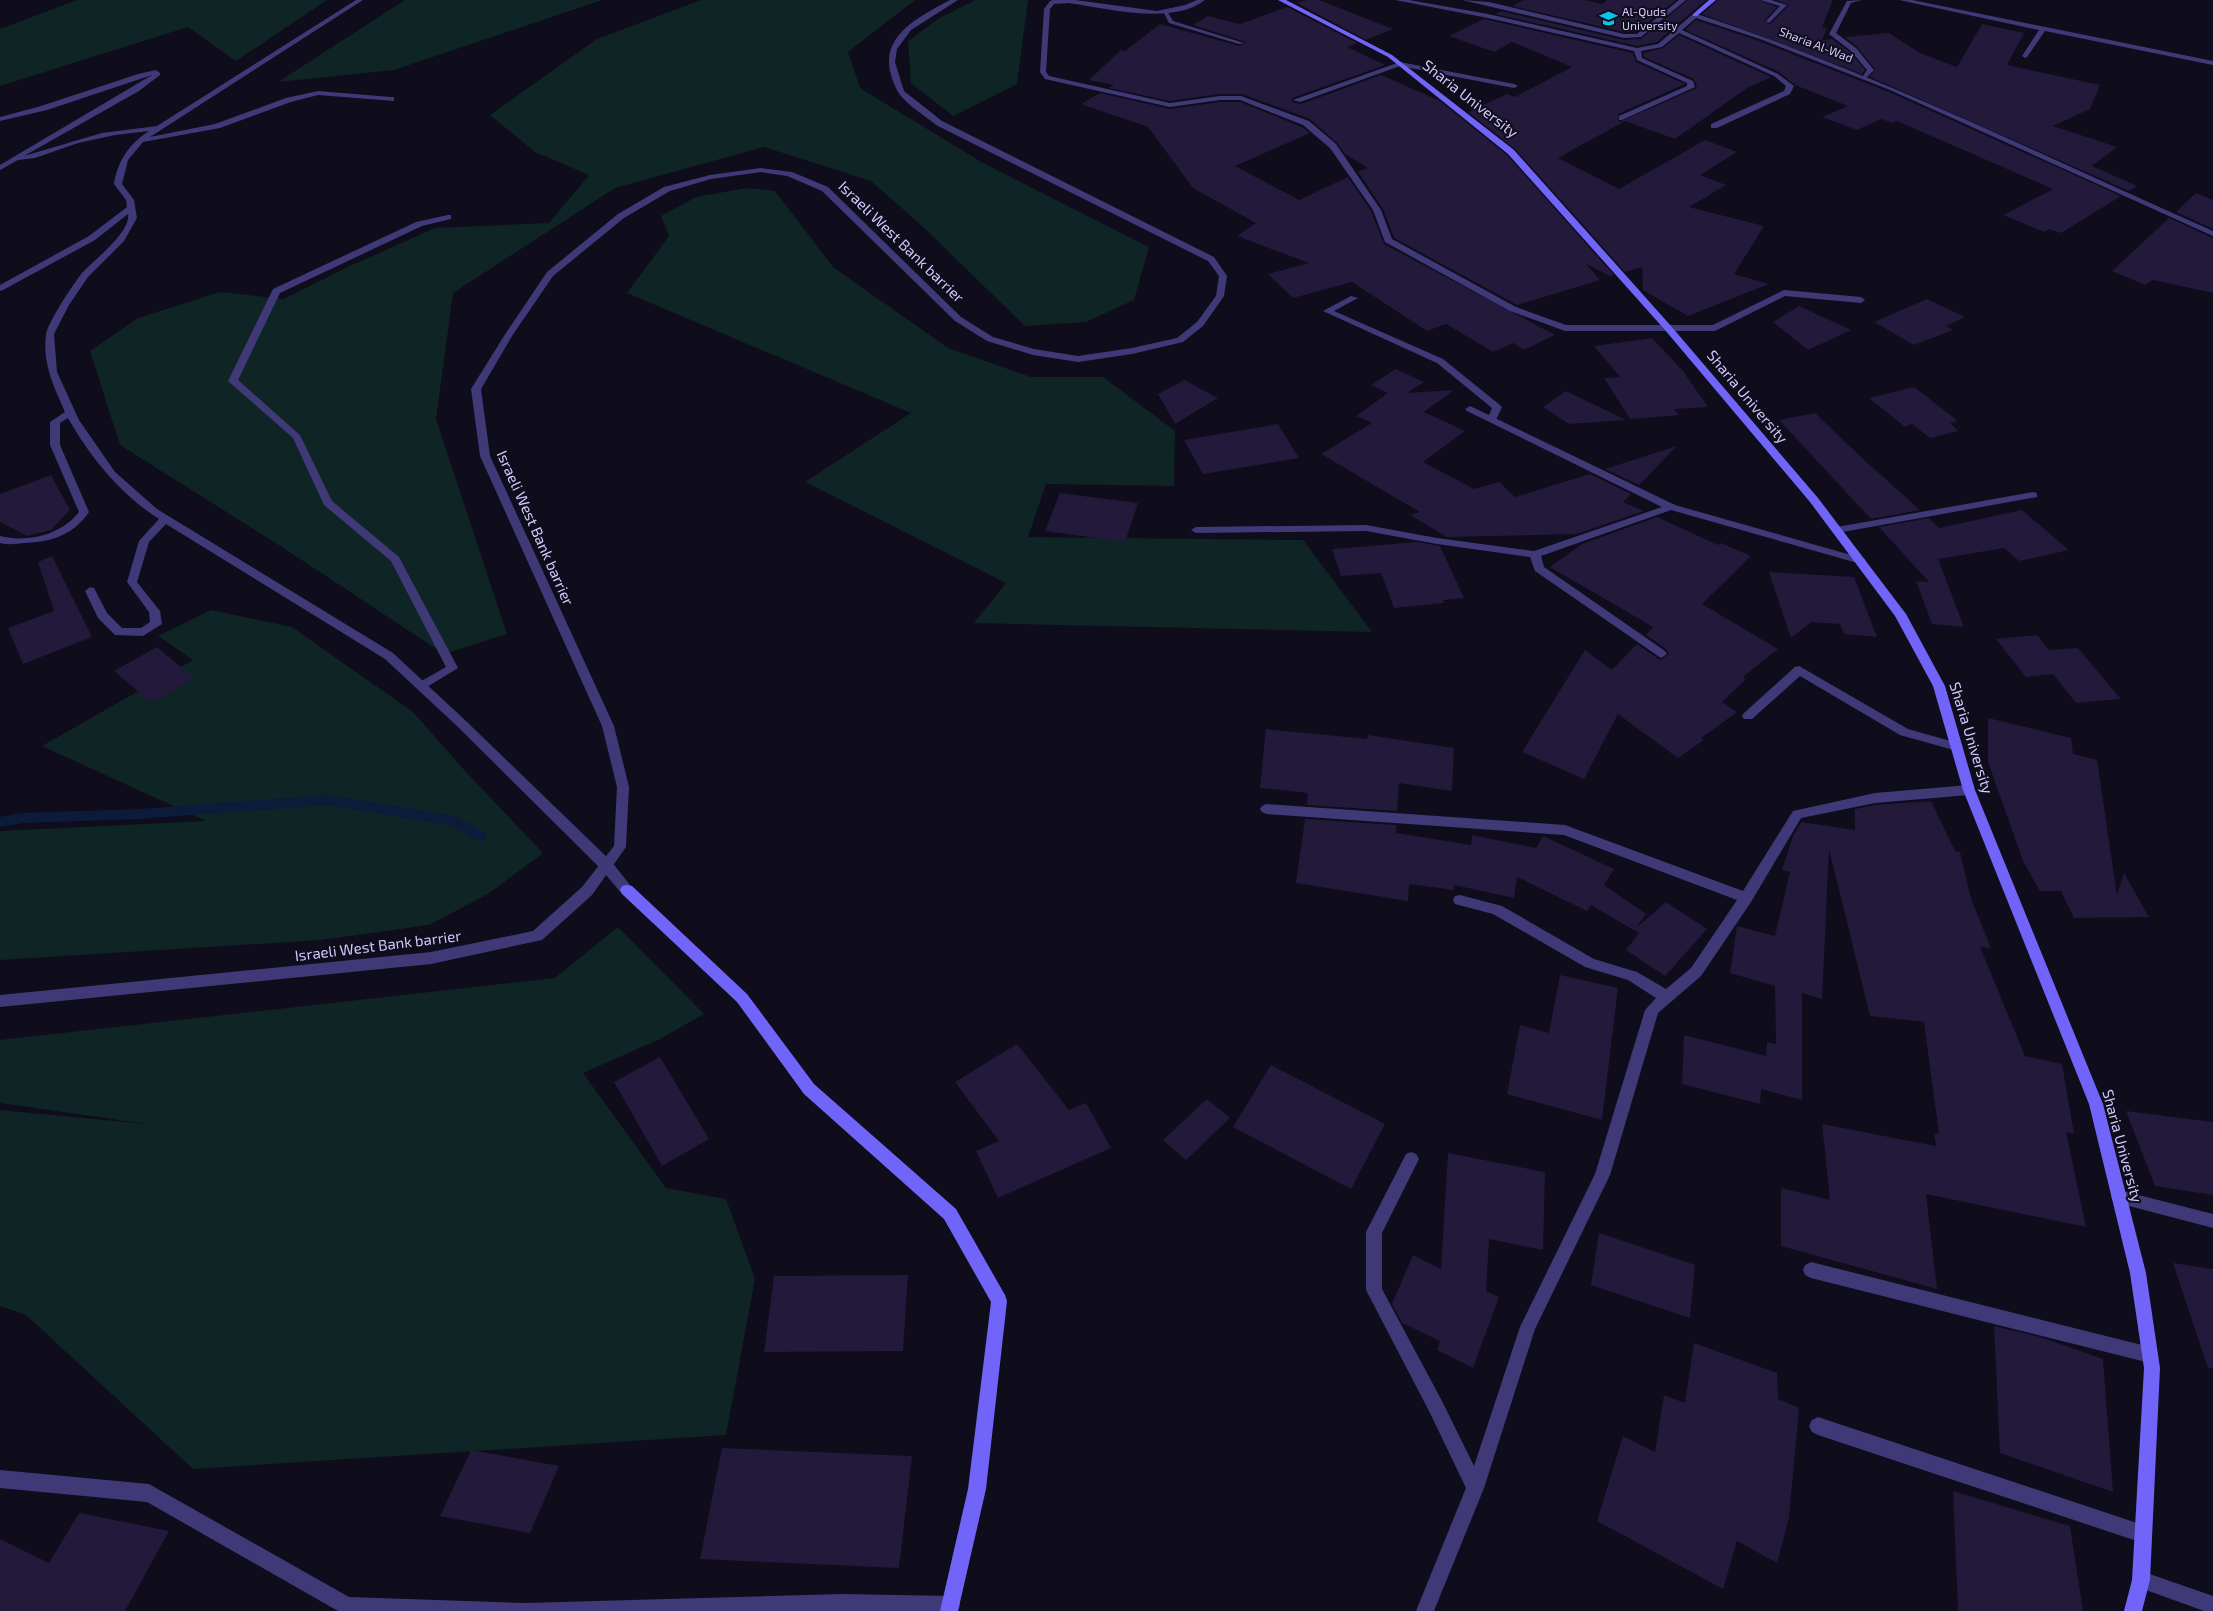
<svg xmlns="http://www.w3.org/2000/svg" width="2213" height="1611" viewBox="0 0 2213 1611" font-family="'Exo 2',sans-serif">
	<rect width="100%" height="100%" fill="#0f0c1b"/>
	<path fill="#0f2425" d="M77,0H327L236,61L188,27L0,86V29Z
		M405,0H602L394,70L278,82Z
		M701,0H915L848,52L860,88L983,163L1149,247L1134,300L1086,322L1025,326L922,226L871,181L764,147L615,188L453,293L436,419L507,634L444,654L282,547L120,445L90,351L138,318L220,292L284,299L352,265L435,228L549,223L589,175L535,152L490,115L597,39Z
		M976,0H1028L1017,84L953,116L911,83L908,41L941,17Z
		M747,188L775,191L833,267L948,348L1031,377H1103L1175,431L1174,486L1046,484L1028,537L1303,540L1372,632L974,623L1006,583L805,482L911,413L627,293L669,236L661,216L696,197Z
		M211,610L292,627L413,712L466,772L543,853L488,894L429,925L321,940L0,960V831L206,821L42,746L193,660L158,636Z
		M618,927L704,1014L660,1039L583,1073L666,1188L726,1199L755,1279L726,1435L193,1469L26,1315L0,1306V1110L147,1124L0,1103V1040L555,978Z"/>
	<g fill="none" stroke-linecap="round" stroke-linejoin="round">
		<path stroke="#0c1b3a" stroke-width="10" d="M0,822L23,818L139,814L328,800L453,821L481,836"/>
	</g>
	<path fill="#22193b" d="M1306,0H1319L1393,29L1366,40L1297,3Z
		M1524,0H1585L1602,4L1607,0H1676L1636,32H1624L1512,6Z
		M1688,0H1706L1657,42L1637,46L1495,14L1501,11L1624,40L1641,39Z
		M1718,0H1758L1777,7L1765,20L1769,25L1789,5L1777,0H1833L1822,27L1827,28L1822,40L1832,39L1850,52L1865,70L1862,74L1702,14Z
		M1287,7L1357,43L1347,47L1385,65L1292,98V102L1301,104L1381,75L1440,101L1507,155L1614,275L1610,276L1586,264L1600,280L1517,305L1394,238L1383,209L1358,172L1368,168L1345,154L1337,143L1310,119L1242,94H1220L1170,101L1109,88L1114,85L1089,80L1121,50L1125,51L1160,24L1239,46L1246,42L1193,25L1208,16L1240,24Z
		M1484,19L1633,53L1636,62L1685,84L1618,114L1619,122L1697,88L1694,79L1644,57L1643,53L1663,48L1679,35L1771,77L1747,88L1675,139L1625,121L1558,158L1619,189L1705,140L1737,152L1700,175L1726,185L1689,207L1764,226L1734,274L1769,284L1688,316L1643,290L1642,267L1625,272L1515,149L1468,112L1507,94L1515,97L1572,67L1512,42L1494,52L1449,36Z
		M1696,20L1759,41L1889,92L2121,196L2061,233L2049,229L2044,232L2003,215L2053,189L1897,121L1893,123L1881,119L1857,130L1822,117L1848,106L1795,85L1779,72L1685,30Z
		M1982,24L2024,33L2007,65L2100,85L2090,109L2053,126L2117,147L2092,166L2137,186L2129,191L1870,77L1875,69L1857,47L1845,37L1889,33L1920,53L1957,67Z
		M1100,93L1170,109L1220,102H1240L1302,127L1310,133L1235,166L1299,200L1348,177L1371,211L1384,244L1555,335L1524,350L1513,343L1493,352L1446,324L1427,331L1352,282L1293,298L1268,274L1309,263L1237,236L1256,223L1193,188L1148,127L1081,104Z
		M2196,193L2213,200V229L2176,212Z
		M2169,218L2213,238V293L2153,280L2145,285L2112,271Z
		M1927,299L1965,317L1946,326L1953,330L1914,345L1874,322Z
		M1799,306L1851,330L1808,350L1773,322Z
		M1652,338L1683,371L1708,407L1674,409L1679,415L1630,419L1604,378L1620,377L1594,346Z
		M1396,369L1424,382L1407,393L1454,390L1424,412L1465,431L1423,462L1474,489L1499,482L1515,497L1590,474L1631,494L1623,502L1644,511L1577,534L1447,537L1410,515L1420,512L1321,454L1372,423L1356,416L1388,393L1371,385Z
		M1184,380L1218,398L1175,424L1158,394Z
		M1914,387L1958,421L1950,423L1958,431L1930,438L1912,424L1905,427L1869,398Z
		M1566,391L1626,420L1569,424L1543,407Z
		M1815,413L1862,458L1920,510L1871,519L1779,420Z
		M1278,424L1299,458L1203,474L1184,440Z
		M1677,446L1639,485L1605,469Z
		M51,475L70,510L51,530L27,536L0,522V494Z
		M1060,493L1138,503L1125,542L1045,531Z
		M2022,510L2069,550L2019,561L2004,548L1938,559L1964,627L1932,624L1916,581L1929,582L1879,527L1929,518L1939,528Z
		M1657,517L1718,545L1721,543L1751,556L1702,604L1778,649L1743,677L1746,679L1722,702L1737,712L1701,738L1704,740L1678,758L1618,714L1584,779L1522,752L1585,650L1612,670L1637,644L1660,660L1669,654L1666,649L1646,635L1653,627L1550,567L1582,544Z
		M1417,542L1440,546L1464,598L1443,600L1444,603L1394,608L1381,573L1341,576L1332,549Z
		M52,556L92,637L23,664L8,628L54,611L38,562Z
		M1769,572L1854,577L1877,637L1844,634L1840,624L1811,622L1791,638Z
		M2037,635L2049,650L2078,648L2121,699L2076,703L2053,674L2026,677L1996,639Z
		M157,647L194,678L152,703L114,671Z
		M1988,718L2071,738L2073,754L2097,760L2117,895L2124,873L2149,917L2074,918L2061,891H2040L2023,861L1988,762Z
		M1266,729L1367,739L1368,735L1454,748L1452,791L1399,783L1397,811L1307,805L1308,793L1260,788Z
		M1931,801L1955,851L1960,852L1971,899L1991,948L1980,947L2025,1056L2062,1064L2074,1134L2066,1132L2086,1227L1926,1194L1937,1289L1781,1246V1188L1830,1200L1822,1124L1936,1146L1934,1133L1939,1134L1924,1022L1870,1016L1829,849L1822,999L1802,993V1100L1761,1089L1760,1104L1682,1084L1684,1035L1766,1056L1767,1042L1776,1044L1775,986L1730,973L1737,926L1775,936L1790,872L1782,870L1793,836L1801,822L1855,830V809L1875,805Z
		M1305,819L1396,825V833L1471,845L1472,835L1536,848L1543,836L1614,869L1604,885L1646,914L1636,928L1666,902L1707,929L1665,976L1626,950L1639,933L1591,905L1587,911L1517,877L1514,898L1454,885V890L1409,884L1408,901L1296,883Z
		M1560,975L1618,988L1602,1120L1507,1094L1520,1025L1549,1033Z
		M1017,1044L1069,1110L1086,1103L1111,1148L998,1198L976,1151L999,1141L955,1082Z
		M660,1057L709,1139L662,1166L614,1082Z
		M1271,1065L1385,1124L1351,1189L1233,1127Z
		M1207,1099L1230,1118L1186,1160L1163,1140Z
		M2126,1111L2213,1122V1195L2155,1186Z
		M1448,1153L1545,1172L1543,1250L1489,1239L1486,1291L1499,1297L1473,1368L1437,1350L1440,1341L1402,1323L1392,1304L1413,1255L1441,1269Z
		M1599,1233L1695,1265L1690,1318L1591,1285Z
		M2173,1263L2213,1269V1368H2208Z
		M908,1275L903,1351L764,1352L774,1276Z
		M1994,1326L2040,1337L2103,1359L2113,1492L2000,1453Z
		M1694,1343L1777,1373L1778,1399L1799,1408L1789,1518L1777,1563L1737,1541L1723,1589L1597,1521L1623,1436L1655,1452L1664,1395L1685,1403Z
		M722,1448L912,1456L899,1568L700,1559Z
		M471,1450L559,1466L530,1533L440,1516Z
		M1953,1491L2070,1526L2083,1611H1958Z
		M79,1513L169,1531L125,1611H0V1539L49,1563Z"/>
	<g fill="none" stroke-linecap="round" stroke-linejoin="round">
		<path fill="#3f3978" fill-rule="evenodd" d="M950,0H958L911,30L897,49L895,62L904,91L942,121L1214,257L1227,276L1224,296L1203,326L1183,342L1132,354L1078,362L1033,355L987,341L955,321L822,191L787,176L761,172L711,179L670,191L624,218L553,276L512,336L481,389L490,456L614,726L629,787L626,847L592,895L542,940L431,964L0,1007V995L431,952L533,931L582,887L614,846L617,787L602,726L480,456L471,389L504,336L547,272L618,214L664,187L710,175L761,168L792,172L828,187L961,317L993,337L1034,349L1078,356L1132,348L1177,338L1197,322L1216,296L1219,276L1208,261L936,125C924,115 910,107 900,95C895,88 892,79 890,71C882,33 923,15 950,0Z
			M1760,0H1771L1787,5L1769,23L1766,21L1780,6Z
			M1862,0L1851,3L1836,33L1856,48L1874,70L1866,78L1863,76L1867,70L1851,51L1829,34L1847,1Z
			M1163,11H1167L1173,21L1244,43L1239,44L1169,23Z
			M448,215H451V219L422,226L280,293L238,380L300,435L332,501L399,557L458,668L422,690L418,689L416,686L418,683L446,667L391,561L324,505L293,438L228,381L273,289L416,222Z
			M1351,296L1358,298L1334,311L1443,359L1500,405L1502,407L1495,422L1492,423L1487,420L1492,408L1437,363L1323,311Z
			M1799,666L1908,729L1961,744L1963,747L1957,751L1900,735L1800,676L1752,719H1744L1742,716L1744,713L1795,667Z"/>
		<path fill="#3f3978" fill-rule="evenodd" d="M356,0H363L150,137L215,124L286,98L318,91L391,97H394V101L318,95L291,102L220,128L143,142L128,160L122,184L134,200L137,218L124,241L88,277L69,305L54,334L57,372L79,420L115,472L157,509L393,653L466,721L611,861L634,890L632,894H622L601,869L458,727L385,659L166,524L149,542L137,582L160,611L162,624L143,636L115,635L98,618L85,591L90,587L94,588L107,613L122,628H141L150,622L149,612L127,582L139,541L159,519C121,495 90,457 68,418L60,423V445L89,512C73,535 52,542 24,543C16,544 8,545 0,543V536C28,543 61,535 79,512L50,445V422L65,412C54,387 42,363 46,335C47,323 74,283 82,273C94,260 131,232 128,214L95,240L3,290L0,291V285L89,236L127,207L126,200L114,184C118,160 129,144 149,131L115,135L78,143L35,158L18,160L0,170V165L152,75L47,110L0,121V117L41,106L138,74L156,70L160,73V75L139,91L24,156L102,133L157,126Z
			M1053,0H1075L1157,11L1185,5L1197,0H1205C1171,26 1107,8 1068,3L1054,4L1050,9L1046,72L1049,76L1170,103L1220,96H1241L1309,121L1336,144L1381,210L1392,239L1516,307L1566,325H1713L1784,290L1861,297L1865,300L1861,303L1785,296L1715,331H1565L1510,311L1385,242L1373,210L1330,148L1303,125L1240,100H1220L1170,107L1045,79L1040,72L1044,9L1050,1Z
			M1395,0H1409L1488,14L1637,48L1658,44L1693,14H1697C1876,73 2041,155 2213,231V236L1890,90L1760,39L1696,18L1682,30L1778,74L1794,86L1790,94L1717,128H1711V124L1784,91L1786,86L1774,76L1679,33L1662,47L1641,51L1642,58L1693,81L1695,87L1622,120H1619V116L1687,86V83L1637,60L1634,51L1488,18Z
			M1462,0L1489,2L1624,34H1637L1679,0H1686L1641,37L1624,38Z
			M1899,0H1912L2213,61V65L2045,31L2027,57L2025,58L2022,56L2039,30Z
			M1400,62L1514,84L1518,86L1514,88L1400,66L1300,102L1293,100Z
			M1470,406L1675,505L1865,559L1866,561L1861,564L1671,510L1541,556L1544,567L1665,651L1667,654L1661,658L1535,571L1530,557L1437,544L1366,531L1196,533L1191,530L1196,527L1366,525L1437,538L1534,551L1662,507L1467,411L1465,409Z
			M2033,492L2037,493V497L1837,533L1832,530L1837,527Z
			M1969,785L1975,790L1969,795L1875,803L1801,818L1751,902L1701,976L1658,1013L1610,1175L1535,1329L1484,1488L1434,1611H1416L1466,1488L1430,1413L1366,1290V1232L1406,1154L1411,1152L1416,1154L1419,1159L1382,1233V1289L1442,1401L1474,1466L1520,1327L1595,1174L1645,1010L1656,998L1628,980L1585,967L1493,914L1455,904L1453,900L1455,896L1460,895L1502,906L1594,959L1637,972L1666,989L1691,968L1737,900L1564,835L1266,814L1262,812L1260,809L1262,806L1266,804L1565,825L1743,891L1793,811L1875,793Z
			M2119,1190L2213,1214V1228L2114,1202L2111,1197L2114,1192Z
			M1811,1262L2150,1347L2156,1349L2158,1355L2156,1361L2150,1363L1811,1278L1805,1275L1803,1270L1805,1265Z
			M1818,1417L2143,1525L2149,1528L2152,1534L2149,1540L2143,1543L1818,1435L1812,1432L1809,1426L1812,1420Z
			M0,1470L149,1484L349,1597L526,1603L842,1594L951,1596L958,1598L960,1605L958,1611H338L147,1502L0,1488Z
			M2141,1571L2213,1596V1611H2204L2135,1586L2132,1580L2135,1574Z"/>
		<path fill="#7164f8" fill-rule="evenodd" d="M1278,0H1286L1392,55L1514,150L1671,326L1818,498L1906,614L1945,686L1975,790L2103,1104L2146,1273L2160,1368L2150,1580L2142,1611H2124L2132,1580L2144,1368L2130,1273L2089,1104L1963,790L1933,686L1895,616L1810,502L1665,330L1508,154L1388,57Z
			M1709,0H1716L1697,16H1693V14Z
			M627,885L632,886L747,994L814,1084L956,1209L1005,1295L1007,1301L986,1489L958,1611H940L968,1489L991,1302L944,1219L804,1094L737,1002L622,894L620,890L622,886Z"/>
	</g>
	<defs>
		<symbol id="university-bare" viewBox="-9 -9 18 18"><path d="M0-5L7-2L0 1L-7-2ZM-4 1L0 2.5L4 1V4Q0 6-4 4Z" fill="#0bc3e7" stroke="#0f0c1b" stroke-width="2.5" paint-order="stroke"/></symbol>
	</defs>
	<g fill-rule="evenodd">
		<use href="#university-bare" x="1596" y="6" width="25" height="25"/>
	</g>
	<g text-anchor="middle" stroke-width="4" stroke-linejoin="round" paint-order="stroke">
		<g font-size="12" fill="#d2c9fd" stroke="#0f0c1b" text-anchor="start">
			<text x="1622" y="16">Al-Quds<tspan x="1622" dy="14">University</tspan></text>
		</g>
		<g font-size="12" fill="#d2c9fd" stroke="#0f0c1b">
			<text transform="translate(1816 45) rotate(21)" y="4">Sharia Al-Wad</text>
		</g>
		<g font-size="15" fill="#d2c9fd" stroke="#0f0c1b">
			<text transform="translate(1470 99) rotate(38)" y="5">Sharia University</text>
			<text transform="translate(901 242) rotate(44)" y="5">Israeli West Bank barrier</text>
			<text transform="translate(1747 397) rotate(50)" y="5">Sharia University</text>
			<text transform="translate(535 528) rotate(66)" y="5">Israeli West Bank barrier</text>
			<text transform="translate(1971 738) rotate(73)" y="5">Sharia University</text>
			<text transform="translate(378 946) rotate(-7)" y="5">Israeli West Bank barrier</text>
			<text transform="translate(2122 1146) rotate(75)" y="5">Sharia University</text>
		</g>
	</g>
</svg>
